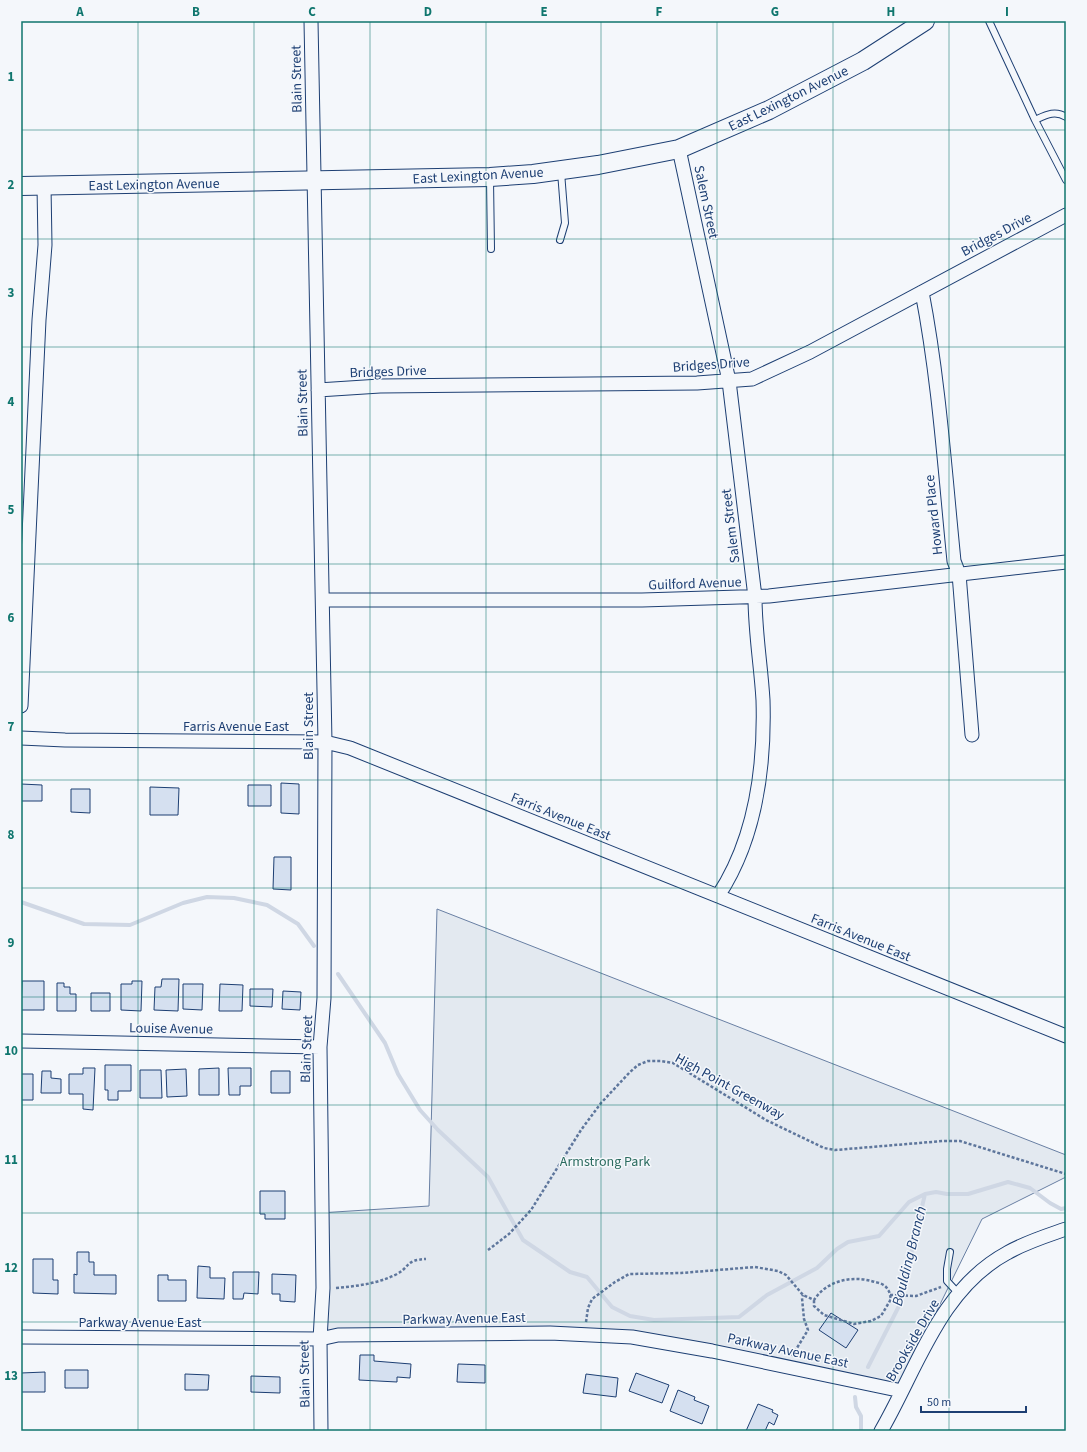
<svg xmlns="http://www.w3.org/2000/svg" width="1087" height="1452" viewBox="0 0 1087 1452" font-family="'Source Sans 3',sans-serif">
	<rect width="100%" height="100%" fill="#f4f7fb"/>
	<path fill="#e3e9f0" stroke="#687fa3" d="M437,909L1066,1155V1177L982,1219L918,1349L902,1391L632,1337L320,1339L319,1213L429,1206Z"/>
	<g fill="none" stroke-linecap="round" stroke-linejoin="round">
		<path stroke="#cfd7e4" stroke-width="4" d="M21,902L84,924L130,925L183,903L207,897L234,898L267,905L298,924L314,946
			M338,974L385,1043L398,1074L420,1110L438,1130L488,1177L523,1240L570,1272L587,1277L612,1307L630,1316L654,1320L739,1317L767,1295L817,1268L837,1249L848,1242L879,1236L909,1202L925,1194L936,1192L947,1194H968L1008,1182L1030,1188L1050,1203L1061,1209L1066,1208
			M868,1367L899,1306L925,1194
			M855,1397L856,1407L861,1416V1431"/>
	</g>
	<path fill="#d5e0f0" stroke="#1d3f73" d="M281,783L299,784V814L281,813Z
		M21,784L42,785V801H21Z
		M248,785H271V806H248Z
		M150,787L179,788L178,815H150Z
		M71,789H90V813L71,812Z
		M274,857H291V890L273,889Z
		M162,979H179L178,1011L154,1010L155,987H161Z
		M22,981H44V1010H21Z
		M132,981H142L141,1011L121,1010V984H132Z
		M57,983H64V987H70V994H76V1011H57Z
		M183,984H203L202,1010L183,1009Z
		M220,984L243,985L242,1011H219Z
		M250,989H273L272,1007L250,1006Z
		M283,991L301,992L300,1010L282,1009Z
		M91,993H110V1011H91Z
		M105,1065H131V1091H118V1100H108V1090H105Z
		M83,1068H95L93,1110L83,1109V1094H69V1074H83Z
		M219,1068V1095H199V1069Z
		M228,1068H251V1086H240V1095H229Z
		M186,1069L187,1096L167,1097L166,1070Z
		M140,1070H161L162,1098H140Z
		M42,1071H51V1078L61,1079V1093H41Z
		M271,1071H290V1093H271Z
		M21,1074H33V1100H21Z
		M260,1191H285V1219H265V1214H260Z
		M77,1252H89V1262H94V1275H116V1294L74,1293V1274L77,1275Z
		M33,1259H53V1280H58V1294L33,1293Z
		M198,1266L210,1267V1278H225L224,1299L197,1298Z
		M233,1272H259L258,1294L244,1293L243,1299H233Z
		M272,1274L296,1275L295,1302L280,1301V1294H272Z
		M158,1275H168V1280H186V1301H158Z
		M831,1313L858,1330L846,1348L819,1330Z
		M360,1355H374V1361L411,1364L410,1378L397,1377V1382L359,1380Z
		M458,1364L485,1365V1383L457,1382Z
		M65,1370H88V1388H65Z
		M45,1372V1392H21V1373Z
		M636,1373L669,1385L662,1403L629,1391Z
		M185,1374L209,1375L208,1390H185Z
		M586,1374L618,1378L616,1397L583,1393Z
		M251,1376L280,1377V1393L251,1392Z
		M678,1390L695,1397L694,1400L709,1406L702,1424L670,1411Z
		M758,1404L773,1410L772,1412L778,1415L774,1425L769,1422L765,1431H746Z"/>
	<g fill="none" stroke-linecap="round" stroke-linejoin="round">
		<defs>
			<path id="lane" d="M989,21L1035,120L1066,180
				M1035,120C1046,115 1055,110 1066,117
				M490,179L491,249
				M560,240L565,223L561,172
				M950,1252L947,1269V1281L959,1294"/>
			<path id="street" d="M311,21L325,742L324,998L320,1047L323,1288L320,1339L321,1431
				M679,149L729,381L755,597C755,632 761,666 763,700C765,767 755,840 718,896
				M922,292C939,380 945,472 954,561L959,574L972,735
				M318,390L380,386L697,383L752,379L810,352L1066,215
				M323,600H642L769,596L1066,562
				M21,706L39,320L45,245L44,186
				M21,738L65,740L325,742L350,748L1066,1036
				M21,1041L320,1047
				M21,1337L320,1339L338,1335L550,1333L632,1337L712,1351L902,1391
				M881,1431C917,1369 940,1289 1007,1253C1026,1242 1046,1236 1066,1229"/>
			<path id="secondary" d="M21,186L490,177L533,174L598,165L679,149L769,110L863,61L925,21"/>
		</defs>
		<use href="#lane" stroke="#1d3f73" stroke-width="8"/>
		<use href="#street" stroke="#1d3f73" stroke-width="15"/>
		<use href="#secondary" stroke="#1d3f73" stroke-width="20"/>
		<path stroke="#5e769c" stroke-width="2.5" stroke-dasharray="3 2" stroke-linecap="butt" d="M488,1250L509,1234L531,1210L581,1130L601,1103L630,1072L638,1065L648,1061H661L673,1063L766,1120L824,1148L835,1150L943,1141H960L1066,1174
			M336,1288C357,1286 377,1284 397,1274C410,1267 405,1260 426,1259
			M890,1295L916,1296L941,1287
			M586,1322L588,1308L592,1299L615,1282L629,1274L681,1273L755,1267L778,1271L786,1275L803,1295L814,1300C827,1280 853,1275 875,1282C880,1283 886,1285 888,1290C890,1292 890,1296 891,1299L881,1316L871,1321L854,1324L824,1315L814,1306V1300
			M792,1356L808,1330L804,1319L802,1298L803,1295"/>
		<use href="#lane" stroke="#f4f7fb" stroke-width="6"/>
		<use href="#street" stroke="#f4f7fb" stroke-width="13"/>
		<use href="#secondary" stroke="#f4f7fb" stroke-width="18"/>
	</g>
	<path fill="none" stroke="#0f766e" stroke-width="1" stroke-opacity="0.55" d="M138,21V1431M254,21V1431M370,21V1431M486,21V1431M601,21V1431M717,21V1431M833,21V1431M949,21V1431M21,130H1066M21,239H1066M21,347H1066M21,455H1066M21,564H1066M21,672H1066M21,780H1066M21,888H1066M21,997H1066M21,1105H1066M21,1213H1066M21,1322H1066"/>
	<g text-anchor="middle" stroke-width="3" stroke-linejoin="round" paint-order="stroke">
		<g font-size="14" fill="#1d3f73" stroke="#f4f7fb">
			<text transform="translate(296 79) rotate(-91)" y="5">Blain Street</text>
			<text transform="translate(788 98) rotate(-26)" y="5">East Lexington Avenue</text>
			<text transform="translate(478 175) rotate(-3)" y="5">East Lexington Avenue</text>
			<text transform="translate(154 184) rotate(-1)" y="5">East Lexington Avenue</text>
			<text transform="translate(707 202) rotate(78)" y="5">Salem Street</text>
			<text transform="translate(996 234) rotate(-28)" y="5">Bridges Drive</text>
			<text transform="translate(711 364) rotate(-4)" y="5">Bridges Drive</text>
			<text transform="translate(388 371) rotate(-2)" y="5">Bridges Drive</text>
			<text transform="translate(302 403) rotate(-91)" y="5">Blain Street</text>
			<text transform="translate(933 515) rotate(-96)" y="5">Howard Place</text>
			<text transform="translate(730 526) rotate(-97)" y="5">Salem Street</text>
			<text transform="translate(695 583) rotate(-2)" y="5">Guilford Avenue</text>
			<text x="236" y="731">Farris Avenue East</text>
			<text transform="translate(308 726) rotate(-90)" y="5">Blain Street</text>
			<text transform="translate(561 816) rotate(22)" y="5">Farris Avenue East</text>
			<text transform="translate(861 937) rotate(22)" y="5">Farris Avenue East</text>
			<text transform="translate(171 1028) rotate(1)" y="5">Louise Avenue</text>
			<text transform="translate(306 1049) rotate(-88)" y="5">Blain Street</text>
			<text transform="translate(730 1086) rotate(29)" y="5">High Point Greenway</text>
			<text transform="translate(464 1318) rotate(-1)" y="5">Parkway Avenue East</text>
			<text x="140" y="1327">Parkway Avenue East</text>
			<text transform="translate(912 1340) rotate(-60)" y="5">Brookside Drive</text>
			<text transform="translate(788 1350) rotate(12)" y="5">Parkway Avenue East</text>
			<text transform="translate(304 1374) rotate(-91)" y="5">Blain Street</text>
		</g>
		<g font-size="14" fill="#2c6c60" stroke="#f4f7fb">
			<text x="605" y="1166">Armstrong Park</text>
		</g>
		<g font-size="15" font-style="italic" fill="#1d3f73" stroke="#f4f7fb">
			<text transform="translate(909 1256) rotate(-76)" y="5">Boulding Branch</text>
		</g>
	</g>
	<rect width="1087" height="1452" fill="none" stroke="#f4f7fb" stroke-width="44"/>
	<path d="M921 1406v6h105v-6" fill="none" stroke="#1d3f73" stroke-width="2"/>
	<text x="927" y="1406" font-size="12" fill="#1d3f73" stroke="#f4f7fb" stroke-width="3" paint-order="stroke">50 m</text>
	<rect x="22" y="22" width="1043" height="1408" fill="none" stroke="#0f766e" stroke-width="1.5"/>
	<g font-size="13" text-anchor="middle" font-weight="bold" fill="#0f766e">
		<text x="80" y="16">A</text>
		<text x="196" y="16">B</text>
		<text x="312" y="16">C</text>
		<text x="428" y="16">D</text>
		<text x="544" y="16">E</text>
		<text x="659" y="16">F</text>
		<text x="775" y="16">G</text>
		<text x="891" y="16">H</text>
		<text x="1007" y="16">I</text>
		<text x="11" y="81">1</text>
		<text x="11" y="189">2</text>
		<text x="11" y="297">3</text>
		<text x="11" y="406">4</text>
		<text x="11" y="514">5</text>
		<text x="11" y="622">6</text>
		<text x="11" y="731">7</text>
		<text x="11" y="839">8</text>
		<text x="11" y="947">9</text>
		<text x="11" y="1055">10</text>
		<text x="11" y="1164">11</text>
		<text x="11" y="1272">12</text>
		<text x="11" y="1380">13</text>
	</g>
</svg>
